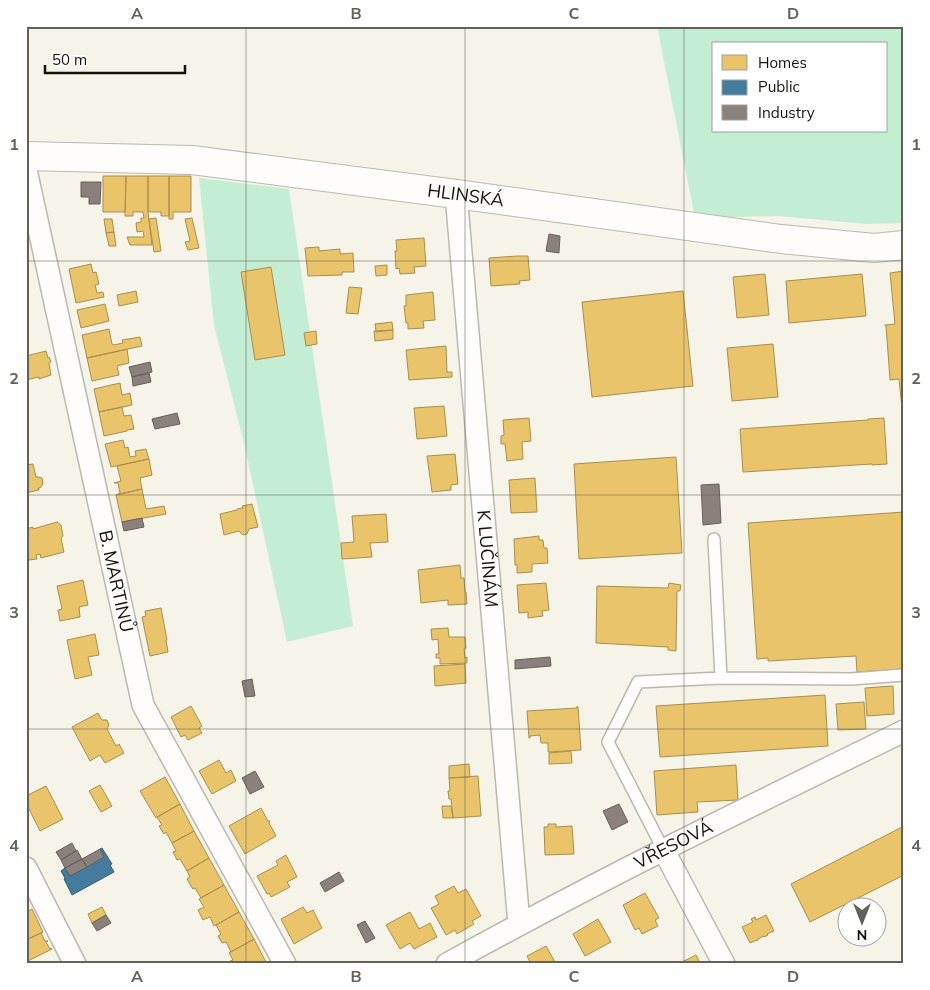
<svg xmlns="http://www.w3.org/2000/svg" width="930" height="990" viewBox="0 0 930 990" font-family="Mulish,sans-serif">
	<rect width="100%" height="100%" fill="#f6f3e9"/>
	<path fill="#c4eed3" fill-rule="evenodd" d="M657,26H904V223L866,224L779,216L695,218ZM714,44H886V131H714Z
		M199,178L289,189L353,626L287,642L244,443L214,325Z"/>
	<path fill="#e9c46a" stroke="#a98f4e" d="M103,176H126L125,212H103Z
		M126,176H148V212L152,245H130L127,237H144L143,231L137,232L136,223L141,222V218H144L143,212H133V216H125Z
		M148,176H169V216H161V212H148Z
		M169,176H191V212H173V219H169Z
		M156,218L161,251L154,252L149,219Z
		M192,218L199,248L188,250L185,242L190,241L185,219Z
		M104,219H112L114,232L106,233Z
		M114,232L116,246H109L106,233Z
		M424,238L426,266L414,267L415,273L400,274L399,268L396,269L395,251H397L396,240Z
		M319,247V251L340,249V254L353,253L354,272H342V275L308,276L305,248Z
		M517,256H528L530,280L519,281L520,284L491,286L489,258Z
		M91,264L93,273L96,272L99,284L95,285L97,293L103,292L104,297L76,303L69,269Z
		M387,265V275L376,276L375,266Z
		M271,267L285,355L255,360L241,272Z
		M904,271V428L899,379L890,380V379L886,326H885V325L895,324L890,273Z
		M765,274L769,315L737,318L733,277Z
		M862,274L866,316L789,323L786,281Z
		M349,287L362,288L358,314L346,313Z
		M136,291L138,302L119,306L117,295Z
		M683,291L693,386L592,397L582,302Z
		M433,292L435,320L423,321L424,328L408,329V323H406L404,306H406V295Z
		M105,304L109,321L81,328L77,310Z
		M392,322L393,330L376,332L375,324Z
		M109,329L112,344L114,345L123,343L122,340L140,337L142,346L87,358L82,335Z
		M393,330V339L375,341L374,331Z
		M316,331L317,344L306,346L304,333Z
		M773,344L778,397L732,401L727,348Z
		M446,346L447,372H452V377L409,380L406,350Z
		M127,349L129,363L117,366L119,375L92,381L87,358Z
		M46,351L48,358L49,357L51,362L49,363L51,375L39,379V377L26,380V356Z
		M120,383L122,395L130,393L132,405L99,412L94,389Z
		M444,406L447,436L417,439L414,408Z
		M122,407L124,416L131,415L134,429L127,430V431L104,436L99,412Z
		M529,418L531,441L522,442L523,459L507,461L505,444H501V436L504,435L503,420Z
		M884,418L887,464L872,465V464L743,472L740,429L868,420V419Z
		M123,440L125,448L128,447L130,457L136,456L135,451L146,449L149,459L111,467L105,444Z
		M455,454L458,484L451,485V490L432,492L427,456Z
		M676,457L682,553L579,559L574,464Z
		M149,459L152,475L140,478L142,489L116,495L120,493L118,483H114L121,481L117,466Z
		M33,464L36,477H38L42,478L43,484L40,488H38L39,490L26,493V465Z
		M535,478L537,512L511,513L509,480Z
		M142,489L146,509L164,506L166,514L122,522L116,495Z
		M252,504L258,527L249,529L247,534L243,535L239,531L224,535L220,514L237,510V509L243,508L242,506Z
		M904,512V669L857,672L856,656L768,661V658L757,659L748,523Z
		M386,514L388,542L370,543L372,557L342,559L341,543L354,542L352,516Z
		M57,522L61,525L63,536L61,538L64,552L41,558L40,554L36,555L37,559L29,560L26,550V529L33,527V529Z
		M539,536V540H543L544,548H547L548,563L532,564V572L517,573V565H515L514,539Z
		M460,565L461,578H464L465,592H466L467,604L448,605V600L421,603L418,570Z
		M83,580L88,605L79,607L80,617L60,621L58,610L62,609L57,586Z
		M546,583L549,610L542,611L543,616L528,618V612L519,613L517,585Z
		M669,583L681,585L680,591H677L676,651L668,650V647L596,643L597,586L668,588Z
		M161,608L167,640H166L168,652L150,656L142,617L146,616L145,611Z
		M448,628L449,637H465L466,648L464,649L465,658L467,657V663L440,664V658H436V654H439L438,639L432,640L431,629Z
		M95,634L99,655L88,657L92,675L75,679L67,640Z
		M465,664L466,683L435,686L434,666Z
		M893,686L894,714L867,716L865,688Z
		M825,695L828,746L660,757L656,706Z
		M864,702L866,729L838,730L836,704Z
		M191,706L202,726L199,728L202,733L188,740L185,735L181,737L171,717Z
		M577,706L578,707L581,750L548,752V743H541L540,735L530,736V738H529L527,711L577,708Z
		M98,713L102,720H107L109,725L107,729L116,746L119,744L124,753L105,763L100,755L90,761L72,727Z
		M571,751L572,763L549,764V753Z
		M219,760L226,773L231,770L236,781L212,794L199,771Z
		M469,764L470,777L449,778V766Z
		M736,765L738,800L697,802L698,812L657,815L654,771Z
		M478,776L481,816L453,818L451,799H449L448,791H450L449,778Z
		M165,777L180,804L156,818L140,791Z
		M100,785L112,806L101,812L89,791Z
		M46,786L63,819L40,831L26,803V796Z
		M180,804L194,831L172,843L166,832L164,834L159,826L162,825L157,817Z
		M442,806H451L453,818H443Z
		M261,808L268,821H270L269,823L276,836L245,854L229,826Z
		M548,824H556V827L572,826L574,854L545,855L544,827H548Z
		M904,826V875L810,922L791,884Z
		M194,831L209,858L187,871L180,859L177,860L173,852L176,851L172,843Z
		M286,855L297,877L287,882L290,887L271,897L269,893L267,894L257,876L278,865L276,861Z
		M209,858L224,885L201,898L195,888L193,889L187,879L190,877L187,871Z
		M224,885L239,912L214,926L210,917L203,920L198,910L204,907L199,899Z
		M454,886L458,893L466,889L481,916L472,921L474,924L457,934L455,930L446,935L431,908L439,904L435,896Z
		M645,893L659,918L655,920L658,926L642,934L639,928L635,930L623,905Z
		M102,907L106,915L92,923L88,914Z
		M303,907L307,913L313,910L322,928L294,944L281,919Z
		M32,909L43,932L26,940V912Z
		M239,912L254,939L231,952L226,942L222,943L218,936L221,934L216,925Z
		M410,912L419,929L430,923L437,937L414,949L410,943L400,949L386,925Z
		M766,915L774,931L767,934L768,935L764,937V936L758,939L757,941V940L750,943L742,927L753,922L751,919L755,917L756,920Z
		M598,919L611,942L585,956L573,934Z
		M43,932L41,933L45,941H48L46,942L50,949L51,948L52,949L26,962V940Z
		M254,939L267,964H229L228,962L233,960L229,953Z
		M546,946L556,964H531L527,956Z
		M696,955L700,963L698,964H683L682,962Z"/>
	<path fill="#457b9d" stroke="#365c72" d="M102,848L112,864L110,865L114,872L72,895L64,879L65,878L61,871L65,868L70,876L104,857L100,849Z"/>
	<path fill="#8a817c" stroke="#67605a" d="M81,182H101L100,204H89V197H81Z
		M549,234L560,236L559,253L546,251Z
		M150,362L152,372L132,377L129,367Z
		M149,373L151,382L133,386L132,377Z
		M177,413L180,424L155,429L152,419Z
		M719,484L721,523L703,525L701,485Z
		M142,518L144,527L124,531L122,522Z
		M550,657L551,666L515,669V660Z
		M252,679L255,696L245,697L242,681Z
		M255,771L264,787L250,794L242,778Z
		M619,804L628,822L612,830L603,811Z
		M72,843L76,851L61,860L56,852Z
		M100,849L104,857L87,867L82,859Z
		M77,850L82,859L65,868L61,860Z
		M82,859L87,867L70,876L65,868Z
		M339,872L344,881L325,892L320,883Z
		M106,915L111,923L97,931L92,923Z
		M365,921L375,938L366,943L357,925Z"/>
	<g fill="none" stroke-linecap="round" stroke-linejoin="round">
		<defs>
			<path id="lane" d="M721,678L851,679L904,675
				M663,849L608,742L638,682L721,678L714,539"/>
			<g id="street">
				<path id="s1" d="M26,170L143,705L285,964"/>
				<path id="s2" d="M456,194L519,924"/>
				<path d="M663,849L724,964"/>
				<path d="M26,868L75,964"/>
				<path id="s3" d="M447,964C597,881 750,806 904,731"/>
			</g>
			<g id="secondary">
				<path id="s4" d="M26,156L192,160L456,194L781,239L874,248L904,245"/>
			</g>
		</defs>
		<use href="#lane" stroke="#bbb8b1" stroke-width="14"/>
		<use href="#street" stroke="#bbb8b1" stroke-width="24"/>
		<use href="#secondary" stroke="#bbb8b1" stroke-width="30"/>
		<use href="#lane" stroke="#fefdfc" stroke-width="11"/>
		<use href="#street" stroke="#fefdfc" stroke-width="21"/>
		<use href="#secondary" stroke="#fefdfc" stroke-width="28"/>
	</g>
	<path fill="none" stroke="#636159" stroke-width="1" stroke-opacity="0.55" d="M246,26V964M465,26V964M684,26V964M26,261H904M26,495H904M26,729H904"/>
	<g text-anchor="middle" stroke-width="5" stroke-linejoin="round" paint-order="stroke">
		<g font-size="18" fill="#14120c" stroke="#fff">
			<text dy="6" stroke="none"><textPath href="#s4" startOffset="442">HLINSKÁ</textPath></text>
			<text dy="6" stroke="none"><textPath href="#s2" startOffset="366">K LUČINÁM</textPath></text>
			<text dy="6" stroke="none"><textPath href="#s1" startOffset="421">B. MARTINŮ</textPath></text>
			<text dy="6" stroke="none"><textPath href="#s3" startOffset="256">VŘESOVÁ</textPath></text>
		</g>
	</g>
	<rect width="930" height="990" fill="none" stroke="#ffffff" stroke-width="55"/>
	<rect x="712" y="42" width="175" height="90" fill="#ffffff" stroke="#a1a09e"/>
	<rect x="722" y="55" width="25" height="15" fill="#e9c46a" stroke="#a1a09e"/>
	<text x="758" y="68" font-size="15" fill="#14120c">Homes</text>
	<rect x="722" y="80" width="25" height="15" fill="#457b9d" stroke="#a1a09e"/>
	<text x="758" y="92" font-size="15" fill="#14120c">Public</text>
	<rect x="722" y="105" width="25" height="15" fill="#8a817c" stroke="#a1a09e"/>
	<text x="758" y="118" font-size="15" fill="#14120c">Industry</text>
	<g transform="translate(862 922) rotate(180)"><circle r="24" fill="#ffffff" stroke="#a1a09e"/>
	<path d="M0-4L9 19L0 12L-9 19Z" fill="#636159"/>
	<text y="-8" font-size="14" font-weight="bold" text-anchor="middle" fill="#14120c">N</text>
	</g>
	<path d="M45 65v8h140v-8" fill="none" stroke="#14120c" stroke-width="2.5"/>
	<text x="52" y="65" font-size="15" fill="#14120c" stroke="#ffffff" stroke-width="4" paint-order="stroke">50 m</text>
	<rect x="28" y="28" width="874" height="934" fill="none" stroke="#636159" stroke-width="2"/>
	<g font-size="16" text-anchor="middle" font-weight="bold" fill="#636159">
		<text x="137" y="19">A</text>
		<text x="356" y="19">B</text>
		<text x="574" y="19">C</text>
		<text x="793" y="19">D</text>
		<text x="14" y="150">1</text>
		<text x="916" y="150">1</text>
		<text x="14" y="384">2</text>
		<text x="916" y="384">2</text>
		<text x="14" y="618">3</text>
		<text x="916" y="618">3</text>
		<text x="14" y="851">4</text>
		<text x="916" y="851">4</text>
		<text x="137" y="982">A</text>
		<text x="356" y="982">B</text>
		<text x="574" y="982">C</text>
		<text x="793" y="982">D</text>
	</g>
</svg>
